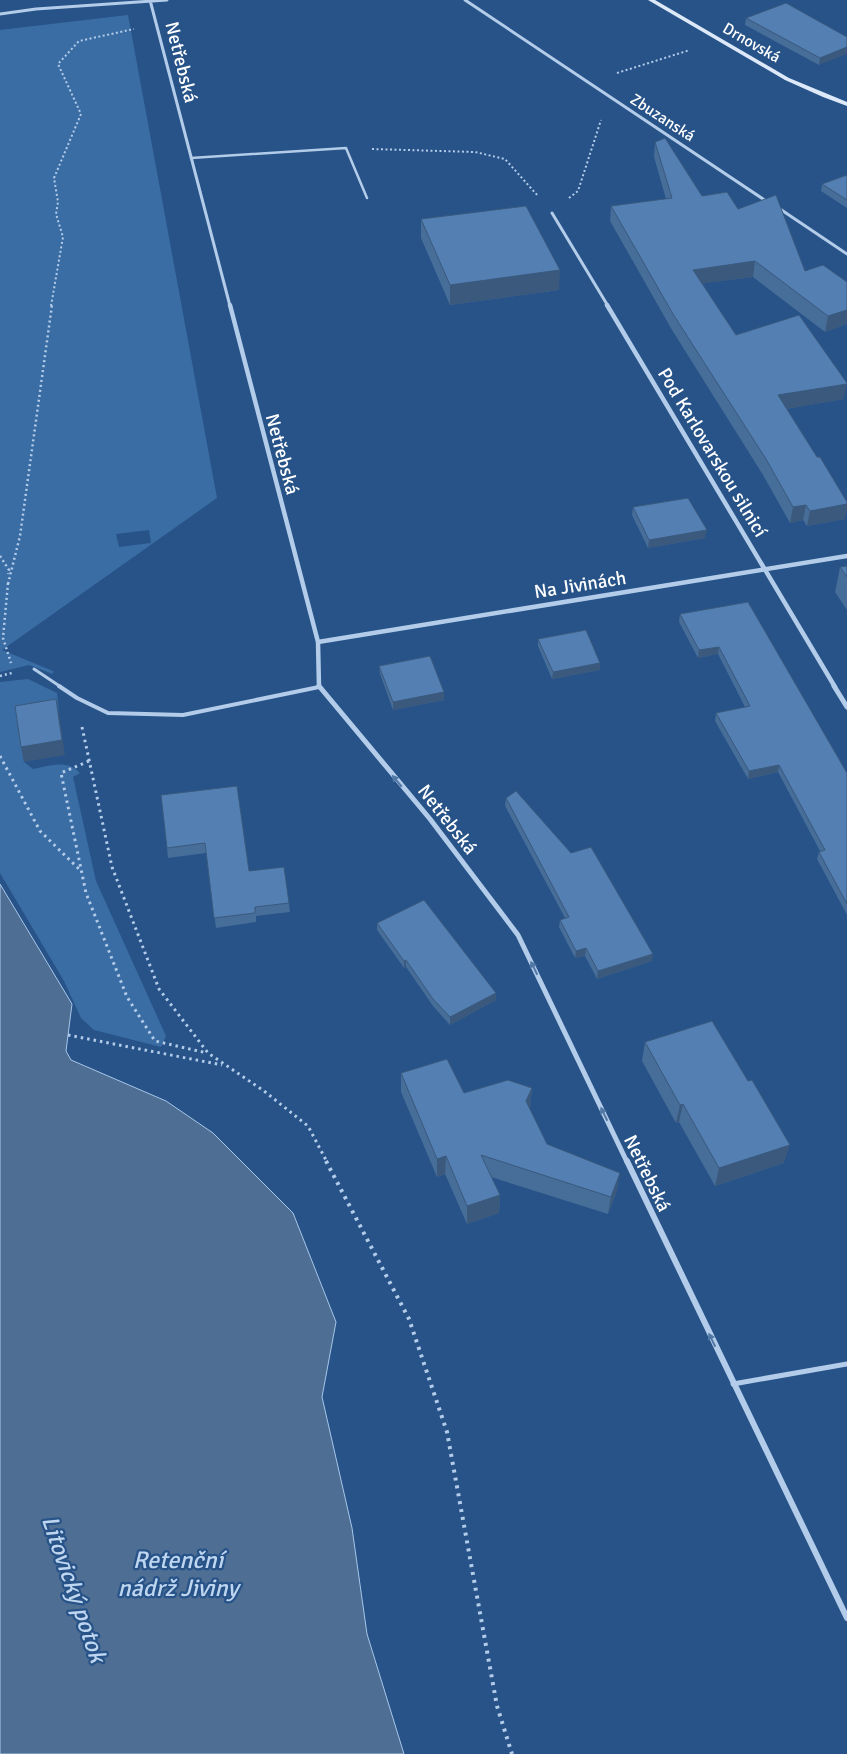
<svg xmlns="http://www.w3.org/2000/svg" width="847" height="1754" viewBox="0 0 847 1754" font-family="Signika,sans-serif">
	<rect width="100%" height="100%" fill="#275388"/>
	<path fill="#3b6da5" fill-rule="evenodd" d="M128,15L217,498L2,650L53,671V674L29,665L0,672V30ZM149,530L151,543L119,547L116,534Z
		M28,679L57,693L59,714L19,720L24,762L33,769C51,766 66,759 80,773L73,777L96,881L166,1036L161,1047L94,1030L81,1018L64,981L0,873V682Z"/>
	<path fill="#4e6e94" stroke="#a7c7e9" d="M0,884L72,1004L66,1051L71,1060L166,1101L213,1133L293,1213L336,1322L322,1397L352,1528L367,1634L404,1754H0Z"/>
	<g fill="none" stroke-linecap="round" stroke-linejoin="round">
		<path stroke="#b3cce9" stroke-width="2" stroke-dasharray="2 2.5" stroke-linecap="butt" d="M617,73L690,50
			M372,149L475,152L505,159L538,196
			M569,198L578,191L601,120
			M51,306L63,237L56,214L58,202L54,178L81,114L58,64L79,41L134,29"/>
		<path stroke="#b3cce9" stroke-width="2.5" stroke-dasharray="2 3" stroke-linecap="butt" d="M0,556L9,570L8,574
			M8,583L3,638L11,663
			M8,584L20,536L52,305
			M0,676L12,673"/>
		<path stroke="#b3cce9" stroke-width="3" stroke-dasharray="2.5 4" stroke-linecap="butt" d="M82,727L112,867L159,989L208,1053L264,1091L308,1126L327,1162
			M0,756L40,831L81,871
			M89,761L61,773L86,893L127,997L155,1041L207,1053
			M68,1035L222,1065"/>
		<path stroke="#b3cce9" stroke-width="4" stroke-dasharray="3 5" stroke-linecap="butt" d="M326,1161L409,1319L447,1432L497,1706L512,1754"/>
		<path stroke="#b3cce9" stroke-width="2.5" d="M191,158L346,148L367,198"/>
		<path stroke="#b3cce9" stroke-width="3" d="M34,669L61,687"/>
		<path stroke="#b3cce9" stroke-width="4" d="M59,686L77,698L108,713L183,715L319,687"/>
		<path stroke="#b3cce9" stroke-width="5" d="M733,1384L847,1364"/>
		<path stroke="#b3cce9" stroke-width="3" d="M150,0L230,306
			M465,0L769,203
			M0,14L36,9L167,0
			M777,207L847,254
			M552,213L608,306"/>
		<path stroke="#b3cce9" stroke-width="4.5" d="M230,305L318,642L319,687
			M607,305L835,687
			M318,642L847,556"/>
		<path stroke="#b3cce9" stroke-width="5" d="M319,686L430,819L518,935L627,1162
			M834,686L847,707"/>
		<path stroke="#b3cce9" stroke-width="6" d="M627,1161L847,1618"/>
		<path fill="#dde9f8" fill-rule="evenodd" d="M648,0H655L789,78L847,102V106L823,97L785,80Z"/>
	</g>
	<path fill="#476d99" d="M746,18L847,37L819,65L745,25Z
		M655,142L702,196L738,209L805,271L847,282V324L825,332L753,277L702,283L736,335L844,399L786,409L845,519L807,526L803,520L790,523L763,475L672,330L610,221L611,206L666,199L654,157Z
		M847,175V208L821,191L822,184Z
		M421,219L559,290L450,305L421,238Z
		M633,507L705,538L648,548L632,515Z
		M847,566V610L835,592L840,567Z
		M748,602L847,773V915L817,859L819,852L820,851L778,772L748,779L715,721L716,713L745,707L718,654L698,658L679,622L680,614Z
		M538,639L600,670L552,679L538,646Z
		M379,666L444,700L393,710L380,674Z
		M237,786L249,871L289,903L290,912L256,916V922L216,928L206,853L168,858L167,848Z
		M506,798L652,961L597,979L585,956L575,958L559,927L560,920L565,918L505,806Z
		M377,923L496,993V1000L450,1025L433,1006L406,967L404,968L377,930Z
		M645,1042L748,1081L784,1163L715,1186L679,1122L676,1123L642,1061Z
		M401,1073L464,1093L532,1088L530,1107L529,1109L547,1144L617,1191L608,1214L491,1177L500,1195L499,1213L467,1224L445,1174L437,1177L401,1092Z"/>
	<path fill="#3a597d" d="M847,47V54L819,65L820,58Z
		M755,261L753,277L691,285L693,270Z
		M560,270L559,290L450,305V285Z
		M847,310V324L825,332L828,316Z
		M847,384L844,399L775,411L778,395Z
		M847,504V509L845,519L807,526L810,511Z
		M806,505L803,520L790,523L793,507Z
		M707,530L705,538L648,548L649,540Z
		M719,647L718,654L698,658L699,650Z
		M600,663V670L552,679L553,672Z
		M444,692V700L393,710V702Z
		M56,699L59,714L65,755L24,762L21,747Z
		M779,765L778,772L748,779L749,771Z
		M586,948L585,956L575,958L576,951Z
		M653,954L652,961L597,979L598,971Z
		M406,960V967L404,968V961Z
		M496,993V1000L450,1025V1017Z
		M532,1088L530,1107L524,1120L526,1101Z
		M683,1104L679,1122L676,1123L680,1105Z
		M790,1145L784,1163L715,1186L719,1168Z
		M446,1156L445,1174L437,1177V1159Z
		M620,1173L617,1191L608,1214L611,1197Z
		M500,1195L499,1213L467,1224V1206Z"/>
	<path fill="#537fb2" stroke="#3a597d" d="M786,3L847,37V47L820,58L746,18Z
		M665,138L702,196L727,192L738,209L776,195L805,271L823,265L847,282V310L828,316L755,261L693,270L736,335L799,315L847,383V384L778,395L817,457H820L847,502V504L810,511L806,505L793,507L766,459L673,314L611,206L672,198L655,142Z
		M847,175V200L822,184Z
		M526,206L560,270L450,285L421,219Z
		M688,498L707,530L649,540L633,507Z
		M847,566V577L840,567Z
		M748,602L847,773V904L819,852L825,850L779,765L749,771L716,713L750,706L719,647L699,650L680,614Z
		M586,630L600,663L553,672L538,639Z
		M430,656L444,692L393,702L379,666Z
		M56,699L62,740L21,747L15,706Z
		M237,786L249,871L284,867L289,903L255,907V913L214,918L205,843L167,848L161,795Z
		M516,791L571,853L591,847L653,954L598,971L586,948L576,951L560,920L569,917L506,798Z
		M424,900L496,993L450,1017L433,999L406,960L404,961L377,923Z
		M712,1021L748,1081L752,1080L790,1145L719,1168L683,1104L680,1105L645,1042Z
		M447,1059L464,1093L508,1080L532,1088L526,1101L547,1144L620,1173L611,1197L481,1155L500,1195L467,1206L446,1156L437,1159L401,1073Z"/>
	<defs><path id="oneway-solid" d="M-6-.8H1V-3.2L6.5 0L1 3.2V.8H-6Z" transform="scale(1.25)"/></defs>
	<g fill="#5177a5">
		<use href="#oneway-solid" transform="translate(397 781) rotate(-130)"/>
		<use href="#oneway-solid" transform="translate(534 968) rotate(-116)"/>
		<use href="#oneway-solid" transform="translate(604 1114) rotate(-116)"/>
		<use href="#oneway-solid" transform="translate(712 1340) rotate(-116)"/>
	</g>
	<g text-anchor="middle" stroke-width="4.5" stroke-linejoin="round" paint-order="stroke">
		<g font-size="16" fill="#fff" stroke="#275388">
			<text transform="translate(752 42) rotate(30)" y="6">Drnovská</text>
			<text transform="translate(663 117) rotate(33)" y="6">Zbuzanská</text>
		</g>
		<g font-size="19" fill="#fff" stroke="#275388">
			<text transform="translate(182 62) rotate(76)" y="7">Netřebská</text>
			<text transform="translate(713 452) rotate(59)" y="7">Pod Karlovarskou silnicí</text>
			<text transform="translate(283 454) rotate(75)" y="7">Netřebská</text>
			<text transform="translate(580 584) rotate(-9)" y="7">Na Jivinách</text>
			<text transform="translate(448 819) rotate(52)" y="7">Netřebská</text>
			<text transform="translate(648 1173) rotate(64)" y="7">Netřebská</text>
		</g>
		<g font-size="24" font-style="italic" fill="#bfd6f0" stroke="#275388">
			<text x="178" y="1568">Retenční<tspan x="178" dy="28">nádrž Jiviny</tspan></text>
			<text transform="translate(74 1589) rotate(71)" y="8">Litovický potok</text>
		</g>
	</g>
</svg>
